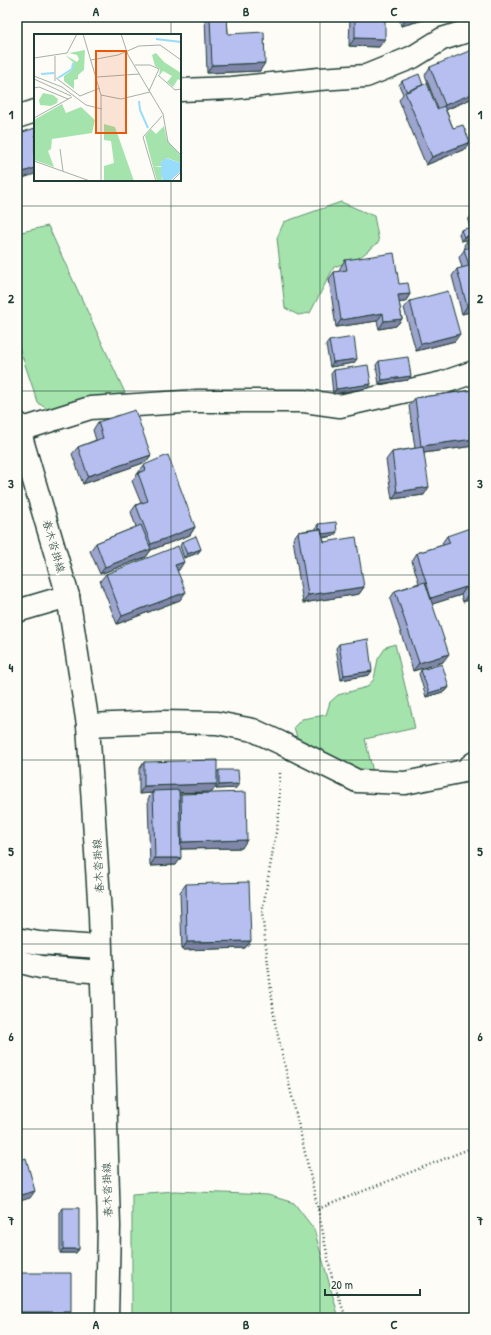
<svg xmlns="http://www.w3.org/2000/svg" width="491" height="1335" viewBox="0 0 491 1335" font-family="'Patrick Hand','Klee One',sans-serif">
	<rect width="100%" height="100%" fill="#fdfcf7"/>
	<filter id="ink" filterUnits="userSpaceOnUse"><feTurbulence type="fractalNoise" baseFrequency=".025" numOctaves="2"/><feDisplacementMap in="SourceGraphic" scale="8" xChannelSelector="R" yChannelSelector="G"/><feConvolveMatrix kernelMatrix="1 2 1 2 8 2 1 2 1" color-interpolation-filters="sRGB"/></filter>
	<g filter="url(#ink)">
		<path fill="#a4e4ac" stroke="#629070" d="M341,202L374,216L379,242L359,258L334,267L310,313L298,315L285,308L277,238L284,222Z
			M48,226L126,395L86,400L49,410L38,403L17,341V233Z
			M395,644L415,728L365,739L373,772L356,774L298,741L294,727L302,719L326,715L330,702L338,695L367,687L374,679L378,659L386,647Z
			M175,1191L268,1195L294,1203L314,1229L339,1318H132V1194Z"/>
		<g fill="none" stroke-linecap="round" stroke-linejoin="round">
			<defs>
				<path id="street" d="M180,90L232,88L319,79L366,76L413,57L442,39L474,29
					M17,117L35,111
					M20,430L90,408L198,401H304L340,406L442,383L474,372
					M17,611L68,596
					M88,725L163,722L217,723L253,730L281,743L357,781L405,783L464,771L474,763"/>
				<path id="secondary" d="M17,423L68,596L88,725L100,915L109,1226L107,1318"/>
				<path id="primary" d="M17,939L39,943L100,947
					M17,961L41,967L102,972"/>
			</defs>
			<use href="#street" stroke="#1f3d34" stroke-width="25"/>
			<use href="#secondary" stroke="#1f3d34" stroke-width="25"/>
			<use href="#primary" stroke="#1f3d34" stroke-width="25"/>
			<path stroke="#1f3d34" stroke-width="2.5" stroke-dasharray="1 3" stroke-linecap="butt" d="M280,773L279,815L262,913L275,1023L318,1209L332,1278L346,1318
				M470,797L474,811
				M318,1209L474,1147"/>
			<use href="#street" stroke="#fdfcf7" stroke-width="22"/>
			<use href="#secondary" stroke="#fdfcf7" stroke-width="22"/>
			<use href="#primary" stroke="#fdfcf7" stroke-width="22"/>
		</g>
		<path fill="#9da4ce" stroke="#1f3d34" d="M205,17H227L228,34L260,71L207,73Z
			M350,17H385L379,47L349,46Z
			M399,17H435L401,26Z
			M430,67L473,98L446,110L453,128L470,142L465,149L426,165L399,100L403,94L399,85L402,81L423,85L437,109H438L425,75Z
			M474,215V234L471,239L461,241L459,234L461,230L470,228L468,220L471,216Z
			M474,240V311L462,314L452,276L457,269L462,268L459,257L465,249L464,245L467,241Z
			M345,260L399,284L410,294L405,302H399L402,319L396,326L379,329L377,321L336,327L329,279L334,272L340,271V268Z
			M410,301L455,341L416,351L404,308Z
			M329,341L354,363L330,367L326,345Z
			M379,361L408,380L379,384L376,365Z
			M334,370L371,384L368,388L333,394L331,374Z
			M474,390V446L424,453V495L392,499L386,460L392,452L415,448L409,406L415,398Z
			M98,422L151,455L146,462L83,484L72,454L78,447L96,440L93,430Z
			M144,465L195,527L190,535L151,550L146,557L100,574L90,551L96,543L136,527L131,512L136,505L141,503L132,481Z
			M318,524L334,536L323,538L324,542L364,587L359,594L303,603L293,539L298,532L316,529V528Z
			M474,535V598L463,602L461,595L432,604L443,662L413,671L390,599L395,591L419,583L412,561L417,553L443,545L442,543L447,536Z
			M182,542L201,549L198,553L184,558L180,546Z
			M177,570L180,600L117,624L100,581L106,574L179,570Z
			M339,644L369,675L341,680L336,648Z
			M421,670L449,687L446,691L426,697L419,674Z
			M144,762L217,772L219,770L236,788L216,789V786L212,792L179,793V795L181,794L242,848L181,849L176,865L150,866L148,799L152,793L139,794V770Z
			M186,884L251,941L245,948L182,950L180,892Z
			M63,1208L79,1249L76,1253H60V1212Z"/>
		<path fill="#7f86a8" stroke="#1f3d34" d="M410,17H435L401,26L407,18Z
			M355,38L385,39L379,47L349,46Z
			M265,63L260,71L207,73L212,65Z
			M474,91V98H473L440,112L445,105Z
			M470,142L465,149L426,165L432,157Z
			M35,168V174L17,180V174Z
			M474,234L471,239L461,241L464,237Z
			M410,294L405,302L393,303L398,295Z
			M474,304V311L462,314L467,306Z
			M383,313L377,321L336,327L341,320Z
			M402,319L396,326L379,329L384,321Z
			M460,334L455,341L416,351L421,344Z
			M357,359L354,363L330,367L333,362Z
			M411,376L408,380L379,384L382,380Z
			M371,384L368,388L333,394L336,389Z
			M474,439V446L416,454L421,446Z
			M151,455L146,462L83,484L88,476Z
			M429,487L424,495L392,499L397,492Z
			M195,527L190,535L151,550L146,557L100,574L105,567L146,551L151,544Z
			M337,532L334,536L317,538L320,534Z
			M201,549L198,553L184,558L187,554Z
			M184,562L179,570L170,573L175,565Z
			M364,587L359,594L303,603L308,595Z
			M466,587L461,595L426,606L431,598Z
			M186,592L180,600L117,624L122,616Z
			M474,592V598L463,602L468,594Z
			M449,654L443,662L413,671L419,663Z
			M372,671L369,675L341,680L344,675Z
			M449,687L446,691L426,697L429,693Z
			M217,784L212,792L153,793V791L152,793L139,794L144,786Z
			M239,784L236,788L216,789L219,785Z
			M247,840L242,848L176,849L182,842Z
			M155,858H181L176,865L150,866Z
			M251,941L245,948L182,950L187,942Z
			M35,1191L30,1198L17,1202V1196Z
			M63,1249H79L76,1253H60Z
			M17,1312H71L67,1318H17Z"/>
		<path fill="#b6bff0" stroke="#1f3d34" d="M210,17H227L228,34L264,32L265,63L212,65Z
			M355,17H385V39L355,38Z
			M474,49V93L445,105L430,67Z
			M419,74L423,85L407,92L402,81Z
			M427,83L437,109L444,106L453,128L463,125L470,142L432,157L405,92Z
			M35,128V168L17,174V134Z
			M474,215V229L471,216Z
			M471,227L474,234L464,237L461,230Z
			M474,240V246L468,248L467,241Z
			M474,246V304L467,306L457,269L469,266L464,249Z
			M394,253L399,284L408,283L410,294L398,295L402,319L384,321L383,313L341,320L334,272L347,270L345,260Z
			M448,291L460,334L421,344L410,301Z
			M354,337L357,359L333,362L329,341Z
			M408,357L411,376L382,380L379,361Z
			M368,365L371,384L336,389L334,370Z
			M474,390V439L421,446L415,398Z
			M135,410L151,455L88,476L78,447L103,438L98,422Z
			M423,447L429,487L397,492L392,452Z
			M168,455L195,527L151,544L136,505L148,501L138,473L146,470L144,465Z
			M336,522L337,532L322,534L321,529H319L318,524Z
			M141,525L151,549L105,567L96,543Z
			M470,528L473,536L474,535V592L468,594L466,587L431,598L417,553L450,543L447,536Z
			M321,529L324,542L356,537L364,587L308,595L298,532Z
			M196,536L201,549L187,554L182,542Z
			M178,546L184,562L175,565L186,592L122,616L106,574Z
			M425,582L449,654L419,663L395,591Z
			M368,639L372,671L344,675L339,644Z
			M442,664L449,687L429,693L421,670Z
			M217,760V784L144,786V762Z
			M219,770H238L239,784L219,785Z
			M179,790L181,858H155L153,791Z
			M246,792L247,840L182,842L181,794Z
			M249,882L251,941L187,942L186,884Z
			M26,1158L35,1191L17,1196V1161Z
			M63,1208H79V1249H63Z
			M17,1273H71V1312H17Z"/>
	</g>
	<path fill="none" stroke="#1f3d34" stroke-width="1" stroke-opacity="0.55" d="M171,17V35M320,17V1318M171,180V1318M17,206H474M17,391H474M17,575H474M17,760H474M17,944H474M17,1129H474"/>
	<g text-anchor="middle" stroke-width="4" stroke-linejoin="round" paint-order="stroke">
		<g font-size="11" fill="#1f3d34" stroke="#fdfcf7">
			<text transform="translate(54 546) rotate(74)" y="4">春木沓掛線</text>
			<text transform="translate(98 866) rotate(-93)" y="4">春木沓掛線</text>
			<text transform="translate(107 1190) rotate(-92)" y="4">春木沓掛線</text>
		</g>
	</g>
	<g transform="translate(34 34)">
		<rect width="147" height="147" fill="#fdfcf7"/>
		<path d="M51,16L50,36L44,41V45L40,46V55L30,47V42L38,36L40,29L31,21L43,28L45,25L43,21L35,19ZM122,19L130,28L147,39V47L144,45L139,53L133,48L138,42L129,37L125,42L126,35L121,32L118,21ZM9,59L19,61L24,65L23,69L17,72L6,71L5,66ZM28,70L32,79L47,73L61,86L58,99L18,105L17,115L14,117L20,133L0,126V86ZM70,90L81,93L100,147H70V132L80,129L77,107L70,106ZM130,92L133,106L147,122V129L133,124L127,128V132L119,133L111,102L117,95L122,100ZM119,133H127L128,147H123Z" fill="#a4e4ac"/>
		<path d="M132,124L147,129V137L136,147H129L127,141V128Z" fill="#97dcfa"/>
		<path fill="none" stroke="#97dcfa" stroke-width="2" d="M122,5L147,8M7,40L20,39M24,44L38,35L39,29M105,67L106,76L114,94"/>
		<path fill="none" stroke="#a4b0a9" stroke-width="1" d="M49,0L67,61V147M87,0L94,21L129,80L134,108L147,121M21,22V47M0,24L33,19L43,0M57,26L84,21L105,12L126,11L147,26M101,31H116L125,35L115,57M124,41L141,56L147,55M0,42L28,53L52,71L68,75M63,43L105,40M22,44L46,62L66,54M0,45L37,62M0,54L5,53L34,65M67,61L87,65L116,58M0,84L38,63M26,115L29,137M0,127L56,147M122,147L109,103L128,82M138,147L147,138"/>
		<path fill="#e8590c" fill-opacity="0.15" stroke="#e8590c" stroke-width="2" d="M62,17H92V99H62Z"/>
		<rect width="147" height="147" fill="none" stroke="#1f3d34" stroke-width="2"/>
	</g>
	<rect width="491" height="1335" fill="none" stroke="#fdfcf7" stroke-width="44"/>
	<path d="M325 1289v6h95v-6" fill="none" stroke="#1f3d34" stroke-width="2"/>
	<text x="331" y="1289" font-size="12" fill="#1f3d34" stroke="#fdfcf7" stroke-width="3" paint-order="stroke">20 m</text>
	<rect x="22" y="22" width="447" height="1291" fill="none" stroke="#1f3d34" stroke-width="1.5"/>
	<g font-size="13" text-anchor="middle" font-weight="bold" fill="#1f3d34">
		<text x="96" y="16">A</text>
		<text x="246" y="16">B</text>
		<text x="394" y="16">C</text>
		<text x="11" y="119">1</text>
		<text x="480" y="119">1</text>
		<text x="11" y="303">2</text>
		<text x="480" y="303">2</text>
		<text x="11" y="488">3</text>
		<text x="480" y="488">3</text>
		<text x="11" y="672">4</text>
		<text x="480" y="672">4</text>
		<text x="11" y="856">5</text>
		<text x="480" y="856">5</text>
		<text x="11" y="1041">6</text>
		<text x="480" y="1041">6</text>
		<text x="11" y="1225">7</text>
		<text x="480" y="1225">7</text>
		<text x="96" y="1329">A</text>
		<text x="246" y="1329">B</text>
		<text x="394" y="1329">C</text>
	</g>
</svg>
